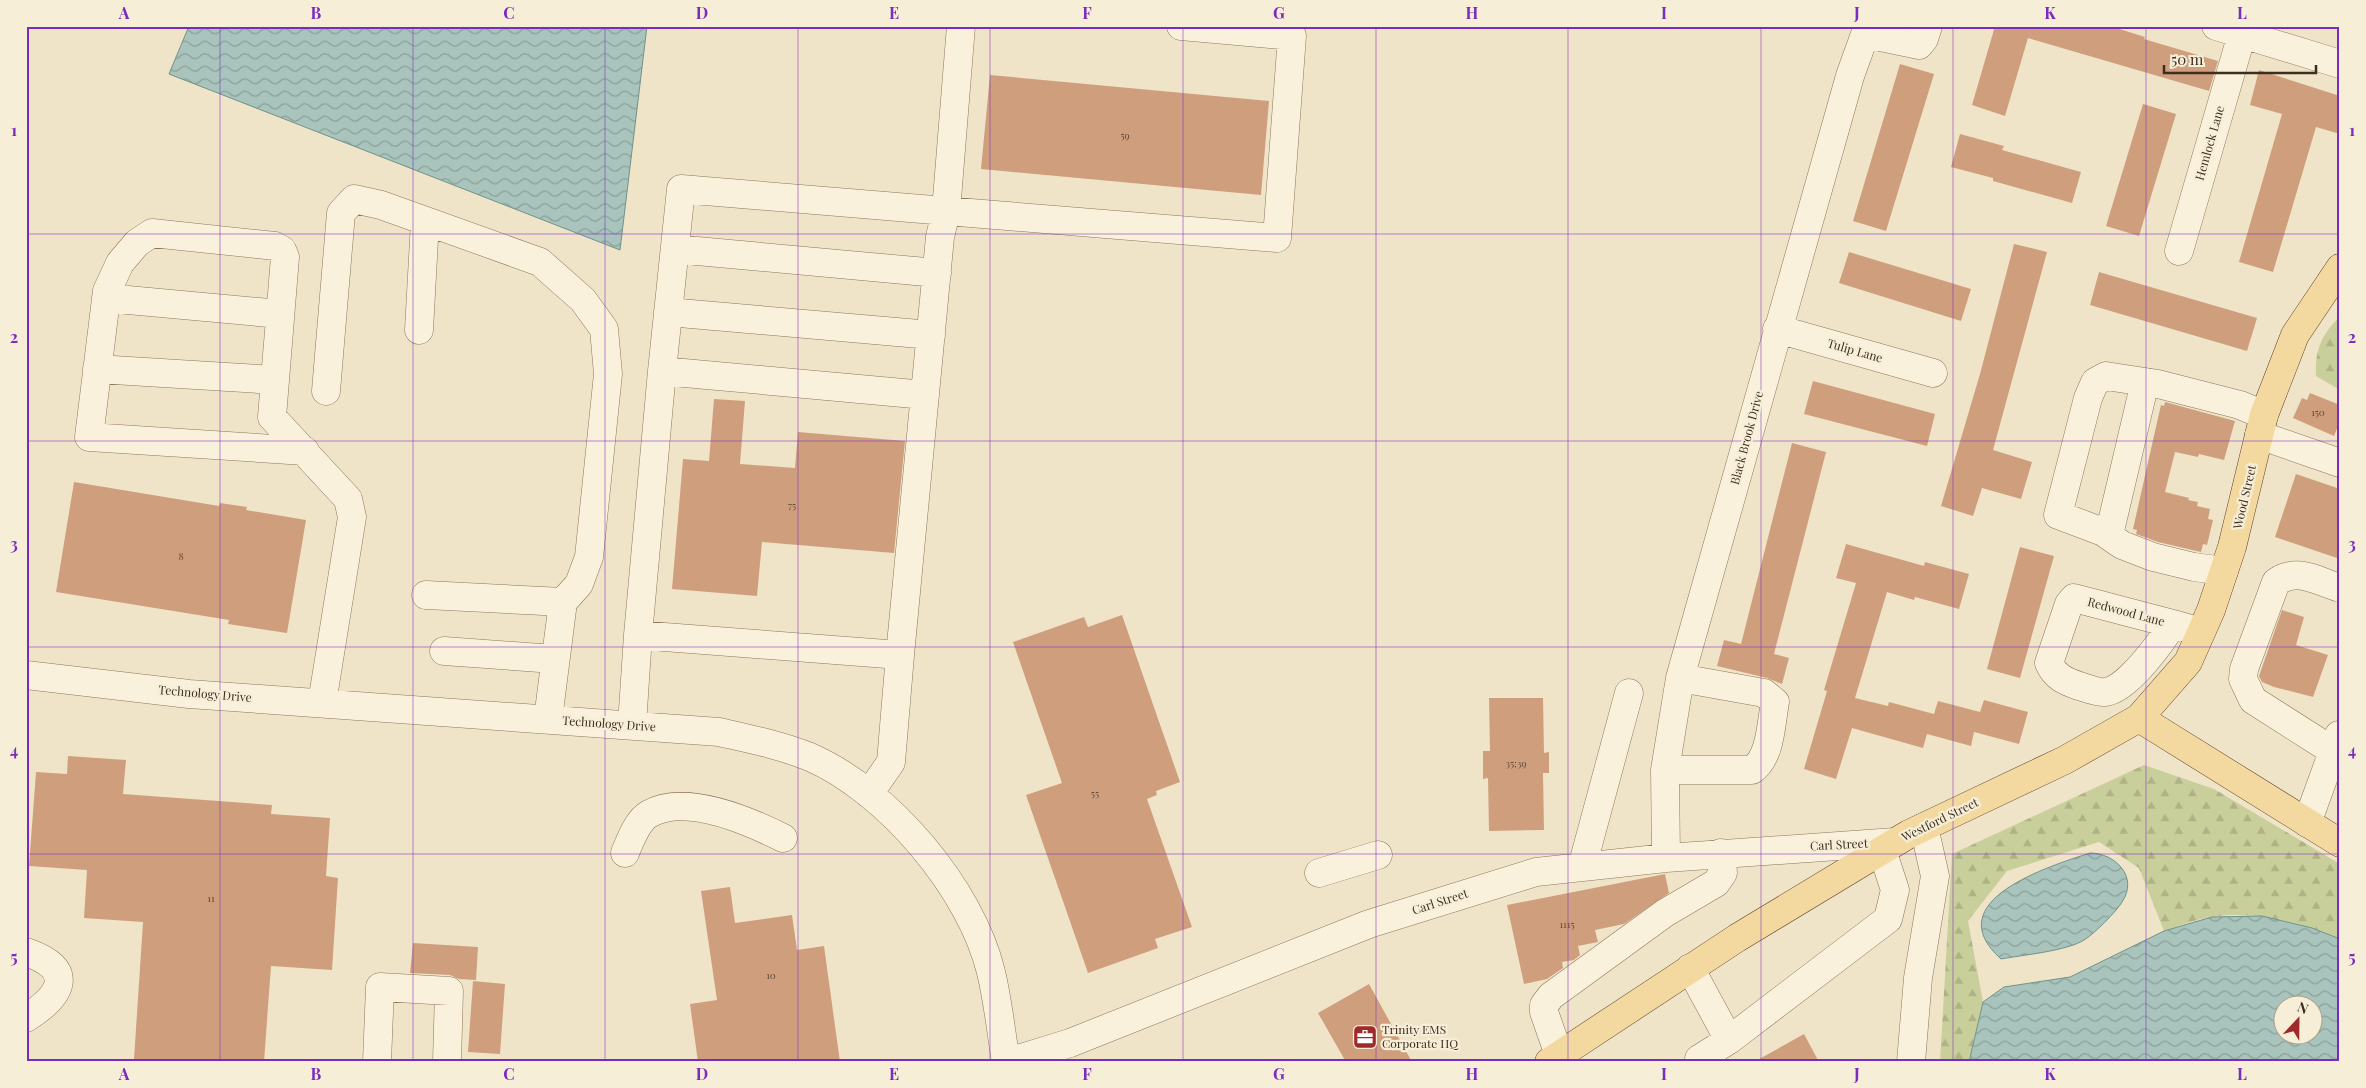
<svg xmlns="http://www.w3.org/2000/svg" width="2366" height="1088" viewBox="0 0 2366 1088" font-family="'Playfair Display',serif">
	<defs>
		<pattern id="forest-firs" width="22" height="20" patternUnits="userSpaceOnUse" patternTransform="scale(1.25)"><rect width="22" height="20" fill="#c9cf9b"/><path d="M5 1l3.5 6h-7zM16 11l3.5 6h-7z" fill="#aeb285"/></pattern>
		<pattern id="water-waves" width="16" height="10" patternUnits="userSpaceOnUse" patternTransform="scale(1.25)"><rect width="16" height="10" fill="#a9c4bc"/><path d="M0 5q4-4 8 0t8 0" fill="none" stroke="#8ba098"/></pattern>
	</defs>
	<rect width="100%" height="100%" fill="#f0e4c8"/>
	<path fill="url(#forest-firs)" d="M2340,316V390L2316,376C2315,349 2321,336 2340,316Z
		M2144,765L2214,789L2340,864V939C2300,923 2255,910 2212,917C2196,919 2179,926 2164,931L2139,868L2099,842L2007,871L1968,921L1983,1002L1969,1062H1940L1952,854Z"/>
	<path fill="url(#water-waves)" stroke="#6f938a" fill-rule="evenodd" d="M189,26H647L620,250L169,74Z
		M2090,853C2115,853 2139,877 2122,902C2117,911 2093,935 2084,940C2067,951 2022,955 2001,959C1936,901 2050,866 2090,853Z
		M2262,916L2312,928L2340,939V1062H1969L1983,1002L2004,987L2070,977L2164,931L2212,917ZM2284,1006H2314V1036H2284Z"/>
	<path fill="#cf9f7d" d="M1995,26H2110L2145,37L2144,39L2218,61L2209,91L2028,38L2005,116L1972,105Z
		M1900,64L1934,74L1886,231L1853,221Z
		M2259,70L2340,96V134L2316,127L2273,272L2239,262L2282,114L2250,105Z
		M990,75L1269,101L1261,195L981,169Z
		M2143,104L2176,114L2139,236L2106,226Z
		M1960,134L2004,146L2002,150L2081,172L2072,203L1993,181V178L1951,167Z
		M2014,244L2047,252L1993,450L2032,462L2021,499L1982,488L1973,516L1941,506L1980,374Z
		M1849,252L1971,289L1961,321L1839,283Z
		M2099,272L2257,318L2247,351L2090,305Z
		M1813,381L1935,414L1927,446L1804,414Z
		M2310,393L2340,405V421L2334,436L2293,418L2302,398L2307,400Z
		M714,399L745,401L740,464L795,468L798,432L905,441L894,553L762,542L757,596L672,589L683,459L709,461Z
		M2165,402L2235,421L2224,460L2199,454L2198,457L2175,452L2165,492L2189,498L2188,500L2198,502L2197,506L2210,509L2208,519L2213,520L2207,545L2203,544L2201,552L2158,542L2136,534L2137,530L2133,529L2158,418L2161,405L2164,406Z
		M1792,443L1826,452L1774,654L1789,658L1782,684L1767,678L1717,666L1724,640L1741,644Z
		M2296,474L2340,489V559L2275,537Z
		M74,482L219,506L220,503L247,507L246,510L306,520L287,633L228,624L229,620L56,592Z
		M1846,544L1924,566L1925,562L1969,574L1959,609L1915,597L1914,600L1887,592L1855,698L1888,706L1889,702L1934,714L1938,701L1980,712L1984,700L2028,712L2019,744L1974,732L1971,746L1927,734L1923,748L1852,728L1836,779L1804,769L1827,691L1824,690L1856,583L1836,578Z
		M2020,547L2054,556L2020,678L1987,669Z
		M2282,610L2304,617L2296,645L2328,655L2313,697L2274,687L2262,682L2259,676Z
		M1122,615L1180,782L1156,791L1157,795L1147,799L1192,927L1155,939L1158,948L1088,973L1026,795L1062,783L1013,642L1084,617L1088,627Z
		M1489,698H1543L1544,753L1549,752V773H1543L1544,830L1489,831L1488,778L1483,779V751H1490Z
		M68,756L126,760L123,794L272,805L271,814L330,818L326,876L338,878L332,970L271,966L264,1062H167L134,1059L143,922L84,918L87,870L29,866L36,772L67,774Z
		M1665,874L1669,893L1624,924L1595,930L1598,942L1578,946L1580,955L1574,960L1562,962L1563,968L1547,979L1524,984L1507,905Z
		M730,887L735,923L792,915L797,950L824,946L840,1062H698L690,1004L717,1000L701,891Z
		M413,943L478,947L476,980L459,979L450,975L410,973Z
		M473,981L505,984L500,1054L468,1052Z
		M1369,984L1412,1062H1346L1318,1013Z
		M1804,1034L1819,1062H1754Z"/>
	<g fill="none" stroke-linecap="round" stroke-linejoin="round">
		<defs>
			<path id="minor" d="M2216,26L2340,64
				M1866,34L1919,45L1924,39L1928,26
				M675,249L937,273
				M2179,251L2242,34
				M106,298L280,314
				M668,312L931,335
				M1777,329L1933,373
				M419,330L425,221
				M97,369L275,380
				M662,371L925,395
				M326,391L341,213L354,199L381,205L540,262L583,300L604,329L608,374L589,557L579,584L563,602L548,719
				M2259,435L2340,463
				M305,451L89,437L107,291L120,263L137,243L152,233L275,246L282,250L285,257L272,417L348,499L352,517L322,703
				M2109,535L2145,382
				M2224,571L2194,567L2153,557L2122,545L2103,532L2058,515L2088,398L2095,382L2106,376L2158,384L2240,405L2264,415
				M426,595L563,602
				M2173,624L2074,598L2069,604L2049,663C2055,677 2065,681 2079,686C2086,688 2098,693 2105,692C2127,690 2161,642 2173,624L2201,632
				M638,635L662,371L681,189L946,211L961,26
				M444,651L554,659
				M26,675L189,694L719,732C750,739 780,745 810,757C888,791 971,889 991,972C998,1001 1001,1032 1006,1062
				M632,725L638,635L900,655L940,237L946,211L1277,238L1292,36L1181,26
				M2333,751L2253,700L2243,679L2244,669L2276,582C2298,567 2317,581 2340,588
				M1665,770H1752C1771,757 1771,723 1775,702L1764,693L1680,678
				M869,794L891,762L900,655
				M2307,823L2339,735
				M625,853C630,841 637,821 649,814C686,793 749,821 783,838
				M1666,858L1665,770L1680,678L1850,76L1868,26
				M1582,867L1629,693
				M1319,873L1378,855
				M26,952C76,969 63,995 26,1018
				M1690,968L1729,1040L1888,919L1895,890L1882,850
				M1559,1055L1544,1012V1005L1551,996L1665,913L1716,883L1723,873L1721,853
				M377,1062L380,987L449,991L447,1062
				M1008,1062L1070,1043L1369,924L1536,872L1666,858L1895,842
				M1701,1062L1699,1059L1729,1040
				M1911,1062L1918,978L1935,876L1924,827"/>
			<path id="major" d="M2139,718L2340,843
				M1549,1062L1737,938L1909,834L2065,760L2139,718L2188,662L2211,610L2232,547L2264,415L2295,335L2340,268"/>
		</defs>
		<use href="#minor" stroke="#8d765c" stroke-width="29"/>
		<use href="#major" stroke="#5b4430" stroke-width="29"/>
		<use href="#minor" stroke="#faf1dc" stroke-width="28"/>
		<use href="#major" stroke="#f3d9a0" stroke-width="28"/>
	</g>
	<path fill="none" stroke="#7b2cbf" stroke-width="1" stroke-opacity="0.55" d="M220,26V1062M413,26V1062M605,26V1062M798,26V1062M990,26V1062M1183,26V1062M1376,26V1062M1568,26V1062M1761,26V1062M1953,26V1062M2146,26V1062M26,234H2340M26,441H2340M26,647H2340M26,854H2340"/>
	<defs>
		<symbol id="office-square" viewBox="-11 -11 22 22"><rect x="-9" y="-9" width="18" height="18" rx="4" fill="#9e2a2b" stroke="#f7eed8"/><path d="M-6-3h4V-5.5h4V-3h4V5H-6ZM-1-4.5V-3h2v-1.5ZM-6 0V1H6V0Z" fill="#fff"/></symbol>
	</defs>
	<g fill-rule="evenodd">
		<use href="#office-square" x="1351" y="1023" width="28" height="28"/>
	</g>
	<g text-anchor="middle" stroke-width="4.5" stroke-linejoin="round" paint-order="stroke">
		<g font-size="10" fill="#624a37">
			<text x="1125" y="139">59</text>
			<text x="2318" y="416">150</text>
			<text x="792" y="509">75</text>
			<text x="181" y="560">8</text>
			<text x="1516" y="767">35;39</text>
			<text x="1095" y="797">55</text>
			<text x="211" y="902">11</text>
			<text x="1567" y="928">1115</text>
			<text x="771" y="979">10</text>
		</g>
		<g font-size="12" fill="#3d2e20" stroke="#f7eed8">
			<text transform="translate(2210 143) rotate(-74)" y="4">Hemlock Lane</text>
			<text transform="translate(1855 351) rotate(16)" y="4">Tulip Lane</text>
			<text transform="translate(1747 438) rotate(-75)" y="4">Black Brook Drive</text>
			<text transform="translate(2245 497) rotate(-77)" y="4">Wood Street</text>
			<text transform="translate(2126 612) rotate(15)" y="4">Redwood Lane</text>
			<text transform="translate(205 694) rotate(5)" y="4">Technology Drive</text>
			<text transform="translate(609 724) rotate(4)" y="4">Technology Drive</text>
			<text transform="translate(1940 820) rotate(-26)" y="4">Westford Street</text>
			<text transform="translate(1839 845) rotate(-3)" y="4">Carl Street</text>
			<text transform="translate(1440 902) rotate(-18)" y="4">Carl Street</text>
		</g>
		<g font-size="12" fill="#3d2e20" stroke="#f7eed8" text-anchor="start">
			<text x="1382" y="1034">Trinity EMS<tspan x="1382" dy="14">Corporate HQ</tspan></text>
		</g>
	</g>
	<rect width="2366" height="1088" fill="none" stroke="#f7eed8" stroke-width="55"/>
	<g transform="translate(2298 1020) rotate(22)"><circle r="24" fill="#f7eed8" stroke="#ada18e"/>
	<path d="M0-4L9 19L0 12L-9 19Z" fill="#9e2a2b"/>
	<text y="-8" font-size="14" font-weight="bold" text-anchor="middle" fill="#3d2e20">N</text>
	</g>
	<path d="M2164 65v8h152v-8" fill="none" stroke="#3d2e20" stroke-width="2.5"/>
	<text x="2171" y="65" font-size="15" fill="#3d2e20" stroke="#f7eed8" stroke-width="4" paint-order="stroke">50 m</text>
	<rect x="28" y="28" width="2310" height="1032" fill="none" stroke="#7b2cbf" stroke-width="2"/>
	<g font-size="16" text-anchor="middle" font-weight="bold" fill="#7b2cbf">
		<text x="124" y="19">A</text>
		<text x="316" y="19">B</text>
		<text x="509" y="19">C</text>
		<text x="702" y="19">D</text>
		<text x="894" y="19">E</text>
		<text x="1087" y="19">F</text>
		<text x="1279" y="19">G</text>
		<text x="1472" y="19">H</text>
		<text x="1664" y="19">I</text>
		<text x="1857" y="19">J</text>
		<text x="2050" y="19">K</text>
		<text x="2242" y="19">L</text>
		<text x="14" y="136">1</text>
		<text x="2352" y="136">1</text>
		<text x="14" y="343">2</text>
		<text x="2352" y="343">2</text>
		<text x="14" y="550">3</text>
		<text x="2352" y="550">3</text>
		<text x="14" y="756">4</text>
		<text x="2352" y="756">4</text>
		<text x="14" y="963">5</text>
		<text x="2352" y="963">5</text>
		<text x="124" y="1080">A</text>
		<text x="316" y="1080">B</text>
		<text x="509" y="1080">C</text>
		<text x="702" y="1080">D</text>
		<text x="894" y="1080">E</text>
		<text x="1087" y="1080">F</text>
		<text x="1279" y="1080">G</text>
		<text x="1472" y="1080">H</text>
		<text x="1664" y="1080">I</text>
		<text x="1857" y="1080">J</text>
		<text x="2050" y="1080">K</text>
		<text x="2242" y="1080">L</text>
	</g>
</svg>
